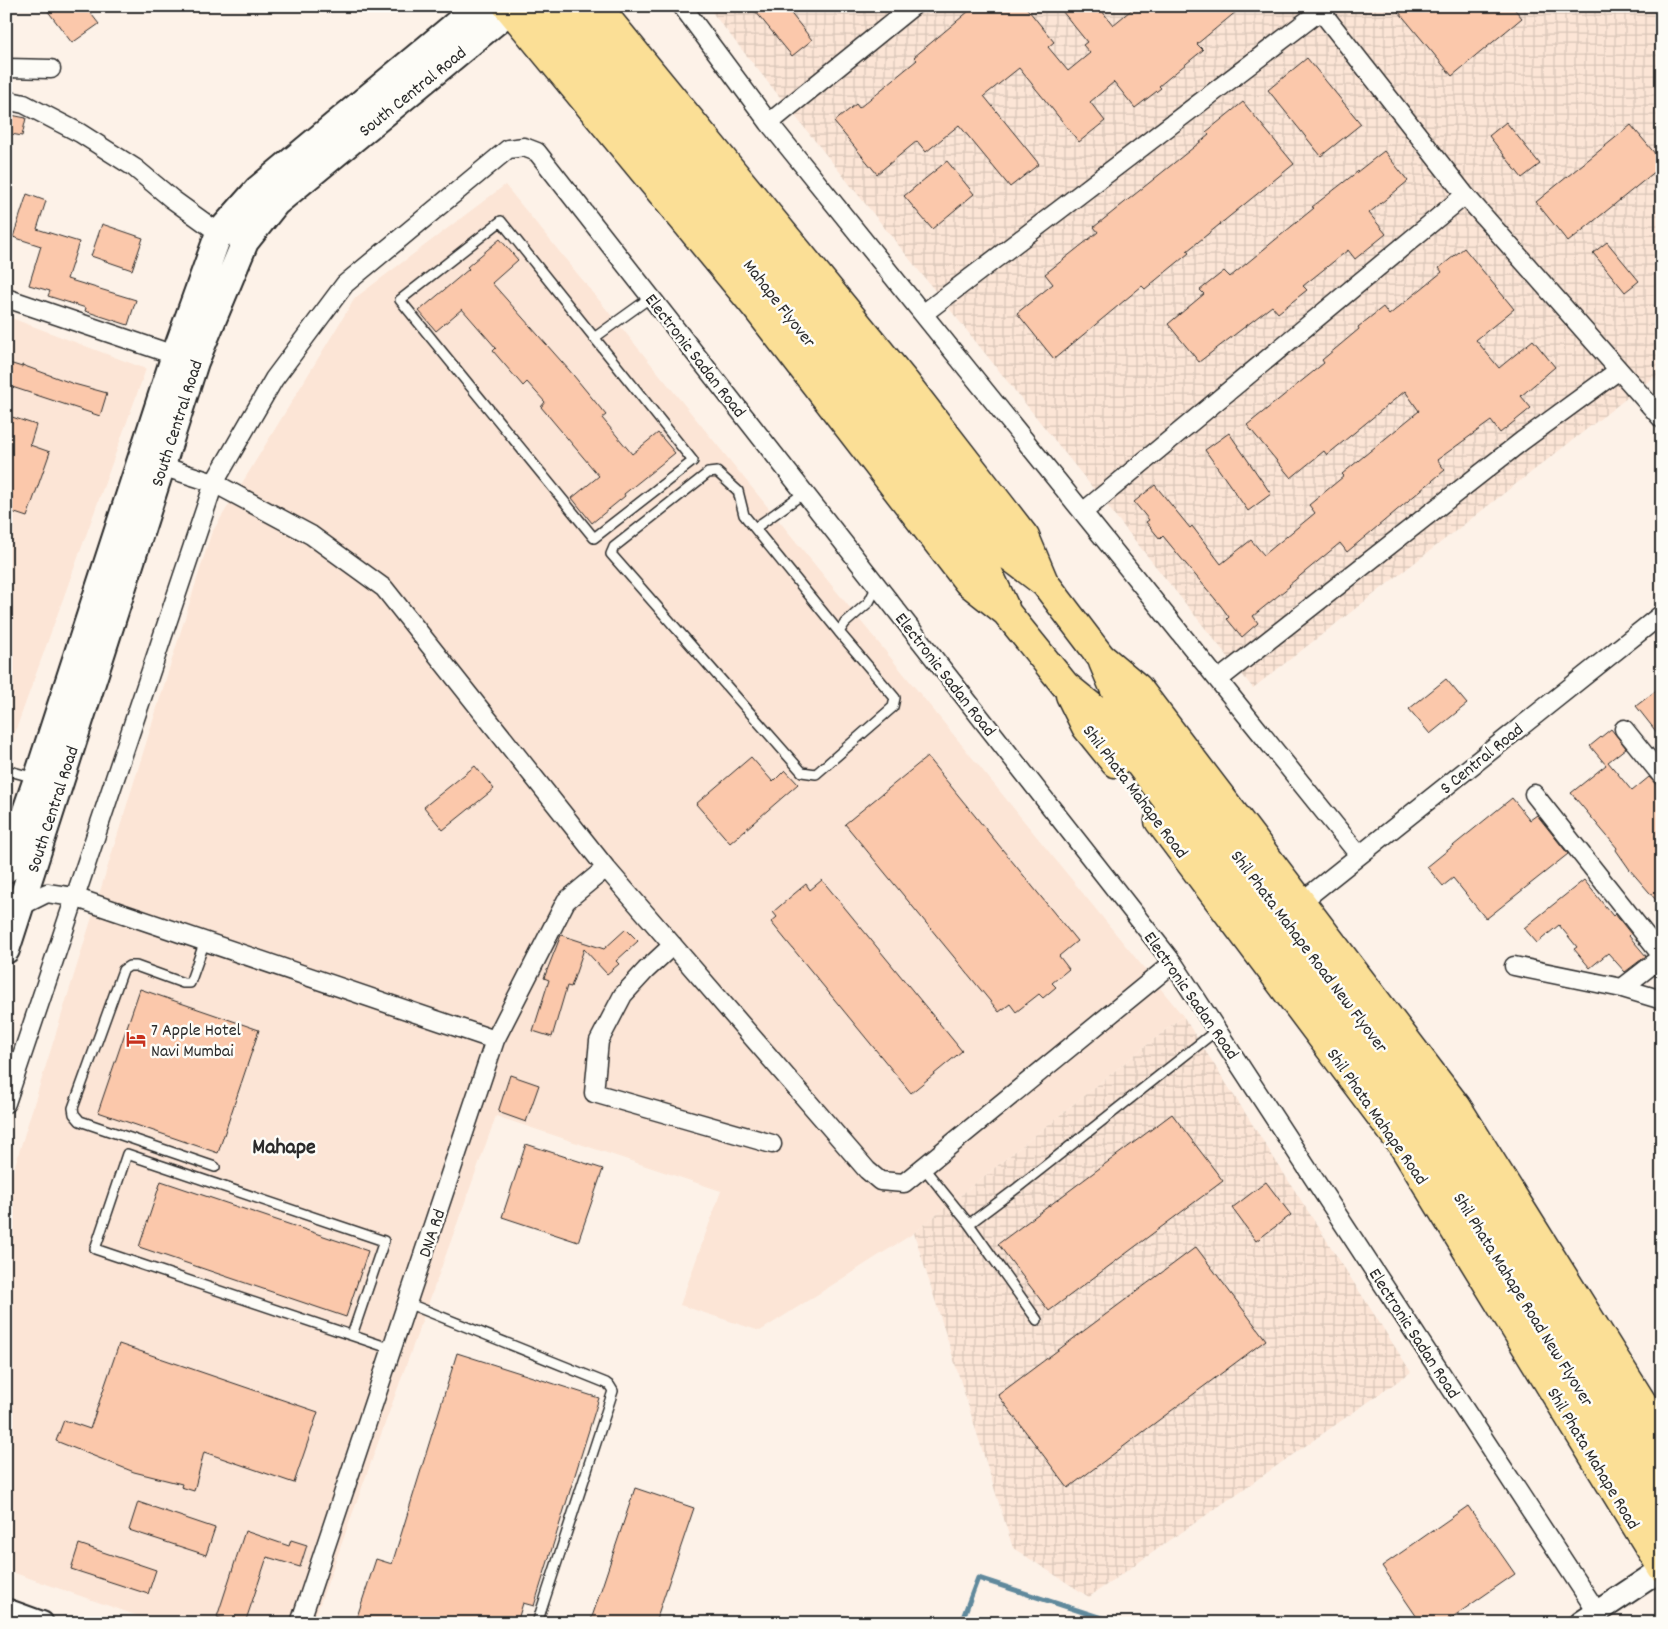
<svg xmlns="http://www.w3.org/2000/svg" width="1668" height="1629" viewBox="0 0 1668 1629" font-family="Dekko,sans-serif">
	<defs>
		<pattern id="industrial-grid" width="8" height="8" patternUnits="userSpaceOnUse" patternTransform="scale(1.25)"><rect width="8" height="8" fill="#fce5d6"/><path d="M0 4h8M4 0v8" fill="none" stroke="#d8c5b8"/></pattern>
	</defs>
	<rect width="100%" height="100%" fill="#fdf2e8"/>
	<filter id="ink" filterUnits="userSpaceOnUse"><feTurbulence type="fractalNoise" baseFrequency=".02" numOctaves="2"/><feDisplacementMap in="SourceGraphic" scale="10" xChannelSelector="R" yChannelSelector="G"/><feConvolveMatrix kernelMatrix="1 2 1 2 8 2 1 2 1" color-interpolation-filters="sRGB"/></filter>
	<g filter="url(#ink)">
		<path fill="#fce5d6" d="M505,185L1183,1016L914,1233L760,1331L680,1305L721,1191L496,1116L313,1623H158L6,1570V1194L211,534L355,298Z
			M6,316L146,369L6,757Z"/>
		<path fill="url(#industrial-grid)" d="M707,6H1662V386L1654,377L1253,688Z
			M1183,1016L1411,1372L1089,1597L1013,1548L914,1233Z"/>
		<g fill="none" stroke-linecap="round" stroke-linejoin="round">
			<path stroke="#61899c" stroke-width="5" d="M961,1623L978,1578L1117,1623"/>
		</g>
		<path fill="#fbc8ab" stroke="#2b2b2b" d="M44,6H85L99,24L72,43Z
			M751,6H785L812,40L792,56Z
			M975,6H1025L1054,42L1048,47L1068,71L1090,53L1083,45L1087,42L1058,6H1098L1113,25L1136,6H1243L1197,44L1203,50L1159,86L1161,88L1135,108L1114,82L1090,102L1105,121L1079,142L1019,68L984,96L1039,164L1010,187L959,125L926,152L917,141L877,174L834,122L856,104L859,108L917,60L914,57Z
			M1394,6H1512L1522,18L1452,76Z
			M1307,58L1361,124L1321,156L1268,90Z
			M1243,102L1294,164L1187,251L1189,253L1145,289L1142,286L1054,359L1017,313L1053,284L1045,274L1098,232L1094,227L1209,135L1206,132Z
			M6,114L26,118L22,136L6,133Z
			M1506,122L1540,164L1522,178L1489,136Z
			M1631,125L1662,162V166L1568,242L1536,202Z
			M1384,151L1408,181L1369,213L1386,234L1355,259L1348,250L1303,286L1307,290L1278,313L1272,306L1199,362L1168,324L1204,294L1200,290L1224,271L1230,277L1314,208L1312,207Z
			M947,161L974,194L932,229L904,196Z
			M27,194L46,201L37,229L79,242L67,279L136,300L128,325L85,311L86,308L48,296L50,291L29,285L41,246L13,237Z
			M102,224L143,238L132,270L91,256Z
			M500,239L518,260L492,283L569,370L606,415L602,418L632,454L658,433L675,453L624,494L625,496L592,523L572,498L599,476L541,407L545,402L527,382L523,386L493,351L496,348L462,309L436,331L419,311L469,269L467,267Z
			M1607,242L1639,281L1625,292L1593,253Z
			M1464,248L1514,309L1476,340L1499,368L1533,340L1555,367L1521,396L1531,408L1500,433L1491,421L1437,460L1445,470L1347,552L1340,543L1289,585L1290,586L1253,616L1258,623L1242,637L1227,619L1229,617L1221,606L1181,558L1163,536L1160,539L1146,522L1149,520L1134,502L1155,485L1190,528L1192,526L1221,564L1251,540L1264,555L1315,513L1309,505L1344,476L1342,474L1419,411L1405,391L1327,455L1324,451L1291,478L1247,425L1324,363L1322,360L1359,329L1358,327L1383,307L1389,315L1442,272L1439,268Z
			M6,362L22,367V365L74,384L107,393L100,416L6,385Z
			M6,415L36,425L30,445L50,452L27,517L6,510Z
			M1229,433L1271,494L1248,511L1205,450Z
			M1446,679L1467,704L1430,734L1409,709Z
			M1662,686V739L1636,706Z
			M1611,729L1626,748L1608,762L1632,791L1649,777L1662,791V907L1630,870L1616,850L1617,848L1571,793L1606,765L1590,746Z
			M751,757L773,782L785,770L798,784L730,843L696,804Z
			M927,757L1077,941L1059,956L1069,969L1052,983L1056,987L1043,998L1039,994L1016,1012L1010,1004L999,1012L845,824Z
			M475,766L494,789L443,830L424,807Z
			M1512,798L1530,820L1537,815L1568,854L1486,919L1453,878L1443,886L1427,867Z
			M822,880L962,1051L911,1093L771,922L777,917L773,912L788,899L806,884L810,890Z
			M1584,880L1613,916L1615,914L1631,934L1629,936L1646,956L1625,972L1608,953L1590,968L1574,949L1577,947L1559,925L1537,943L1524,928Z
			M626,929L638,941L616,961L619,964L607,974L584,949L571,987L567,986L552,1037L533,1031L549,980L544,978L561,935L604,949Z
			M140,989L259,1030L218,1153L98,1112Z
			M510,1075L539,1085L526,1122L498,1112Z
			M1172,1114L1223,1181L1049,1311L998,1244Z
			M526,1144L603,1169L578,1242L502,1217Z
			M161,1181L368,1251L346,1317L139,1247Z
			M1266,1182L1291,1215L1256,1241L1232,1208Z
			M1196,1247L1266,1340L1068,1488L998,1395Z
			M119,1344L318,1412L294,1483L204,1452L194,1491L181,1487L182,1484L134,1472L56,1441L64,1420L90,1429Z
			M457,1353L599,1398L534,1606L523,1603L517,1623H355L376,1559L392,1564Z
			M635,1488L694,1508L655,1623H590Z
			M138,1502L215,1528L206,1555L129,1530Z
			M1468,1506L1515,1574L1444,1623H1421L1382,1566Z
			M245,1531L289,1546L291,1540L307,1545L300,1567L267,1557L245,1623H235L217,1617Z
			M79,1544L156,1570L148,1594L71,1569Z"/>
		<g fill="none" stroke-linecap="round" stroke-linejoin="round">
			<defs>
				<path id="service" d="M501,221L693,461L594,538L400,300Z
					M594,338L651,297
					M755,528L804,493
					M839,632L744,515L738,491L717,472L708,473L614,547L611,554L802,772L816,774L893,707L895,698L839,632L845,623L869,602L877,586
					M6,770L35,778
					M205,941L190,983H183L136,966H129L123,970L73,1108L74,1114L80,1121L215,1167
					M923,1167L969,1224L1037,1320
					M969,1224L1017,1188L1217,1030
					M407,1303L606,1383L610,1386L613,1391L537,1623
					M352,1335L384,1241L127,1154L95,1249L392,1349"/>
				<path id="minor" d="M682,6L769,123L1359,855
					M1317,6L1465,195L1662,419
					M6,68L51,69
					M6,100L24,104L80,133L135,168L172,199L219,233L228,236
					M769,123L913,6
					M6,298L183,358
					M923,314L1320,11
					M152,463L214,483L311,535L384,588L606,868L867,1170L880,1181L904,1183L1173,963
					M1083,512L1465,195
					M1218,680L1522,441L1619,370
					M1624,729L1662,776
					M1534,794L1662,956
					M6,901L21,906L47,893L74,897L495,1040
					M1301,902L1662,614
					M673,945L646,970L623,995L599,1041L594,1093L772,1144
					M1514,966L1622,988L1662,1000
					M1622,988L1662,957
					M6,1103L214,483L274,379L345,284L508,149L524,147L537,152L1173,963L1597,1612
					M300,1623L495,1040L566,901L606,868"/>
				<path id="tertiary" d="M6,1610L42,1623
					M1581,1623L1662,1569"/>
				<path id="secondary" d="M6,869L37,779L175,355L219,233L258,189L478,6
					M6,950L195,362L245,242L276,203L515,6"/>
				<path id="primary" d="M507,6L755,306L968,582L1006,612L1065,685L1102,715L1421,1133L1662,1519
					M537,6L772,291L986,568L1005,608
					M567,6L789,275L1005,553L1043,582
					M597,6L905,382L1025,537L1044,582L1101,657L1138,688L1457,1107L1662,1434
					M1103,662L1120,702L1439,1120L1662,1475
					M1070,695L1086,727L1115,763
					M1159,821L1403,1146L1662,1568"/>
			</defs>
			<use href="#service" stroke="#2b2b2b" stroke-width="12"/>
			<use href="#minor" stroke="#2b2b2b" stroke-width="21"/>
			<use href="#tertiary" stroke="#2b2b2b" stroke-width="26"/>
			<use href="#secondary" stroke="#2b2b2b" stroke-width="30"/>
			<use href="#primary" stroke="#2b2b2b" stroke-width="31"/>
			<use href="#service" stroke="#fdfcf7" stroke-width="9"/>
			<use href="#minor" stroke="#fdfcf7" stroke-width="18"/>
			<use href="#tertiary" stroke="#fdfcf7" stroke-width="22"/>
			<use href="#secondary" stroke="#fdfcf7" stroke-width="26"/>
			<use href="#primary" stroke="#fbdf96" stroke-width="28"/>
		</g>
	</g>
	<defs>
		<symbol id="hotel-bare" viewBox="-9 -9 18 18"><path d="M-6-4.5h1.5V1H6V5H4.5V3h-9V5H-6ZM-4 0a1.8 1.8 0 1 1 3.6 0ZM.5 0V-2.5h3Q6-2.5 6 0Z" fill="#c8321e" stroke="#fdfcf7" stroke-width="2.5" paint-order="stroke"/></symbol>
	</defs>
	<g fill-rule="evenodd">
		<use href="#hotel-bare" x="122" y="1025" width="28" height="28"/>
	</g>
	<g text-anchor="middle" stroke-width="5" stroke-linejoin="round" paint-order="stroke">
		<g font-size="18" fill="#2b2b2b" stroke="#fdfcf7">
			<text transform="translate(412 91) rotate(-39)" y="6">South Central Road</text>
			<text transform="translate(780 303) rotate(52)" y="6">Mahape Flyover</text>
			<text transform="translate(696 355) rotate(52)" y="6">Electronic Sadan Road</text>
			<text transform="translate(176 423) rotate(-72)" y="6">South Central Road</text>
			<text transform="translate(946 674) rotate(52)" y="6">Electronic Sadan Road</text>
			<text transform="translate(1481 758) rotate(-39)" y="6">S Central Road</text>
			<text transform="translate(1136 791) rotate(53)" y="6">Shil Phata Mahape Road</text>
			<text transform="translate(52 809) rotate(-72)" y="6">South Central Road</text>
			<text transform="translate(1310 951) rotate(53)" y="6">Shil Phata Mahape Road New Flyover</text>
			<text transform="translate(1192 995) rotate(55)" y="6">Electronic Sadan Road</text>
			<text transform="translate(1378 1116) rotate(55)" y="6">Shil Phata Mahape Road</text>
			<text transform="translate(431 1233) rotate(-71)" y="6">DNA Rd</text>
			<text transform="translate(1524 1299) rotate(58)" y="6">Shil Phata Mahape Road New Flyover</text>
			<text transform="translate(1415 1333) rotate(57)" y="6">Electronic Sadan Road</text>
			<text transform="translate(1594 1458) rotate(59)" y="6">Shil Phata Mahape Road</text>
		</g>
		<g font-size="18" fill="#2b2b2b" stroke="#fdfcf7" text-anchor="start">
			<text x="151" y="1035">7 Apple Hotel<tspan x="151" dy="21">Navi Mumbai</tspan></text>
		</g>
		<g font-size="22" font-weight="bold" fill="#2b2b2b" stroke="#fdfcf7">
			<text x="284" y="1153">Mahape</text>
		</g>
	</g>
	<rect width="1668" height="1629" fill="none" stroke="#fdfcf7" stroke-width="25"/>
	<rect x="12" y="12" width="1643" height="1604" fill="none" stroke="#2b2b2b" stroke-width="2" filter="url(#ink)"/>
</svg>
